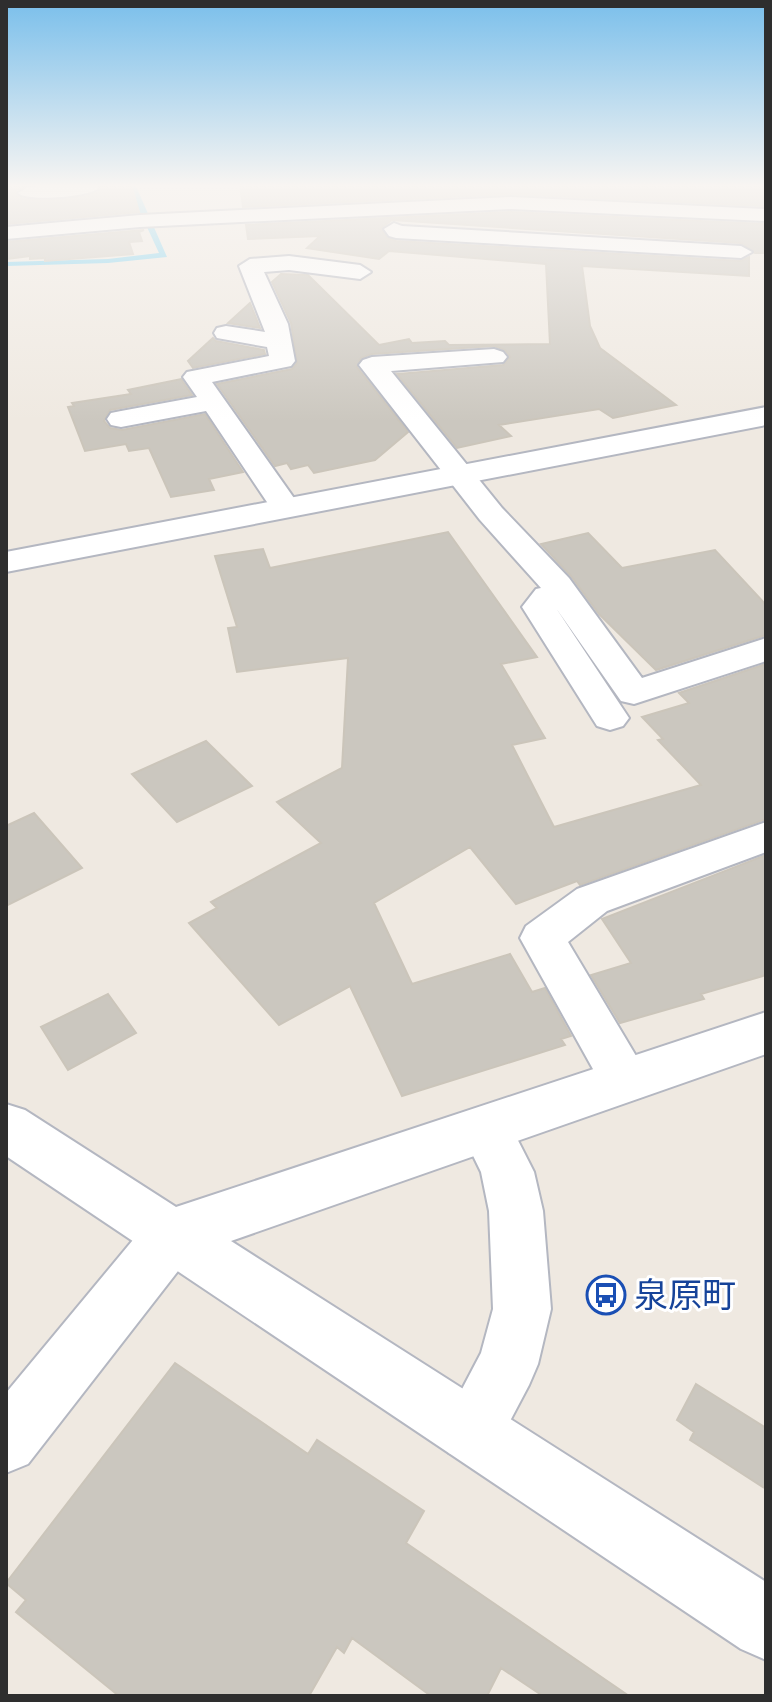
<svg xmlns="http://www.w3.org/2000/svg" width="772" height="1702" viewBox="0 0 772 1702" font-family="Commissioner,'Noto Sans JP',sans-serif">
	<rect width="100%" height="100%" fill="#efe9e1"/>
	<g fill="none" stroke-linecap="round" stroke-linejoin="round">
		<path fill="#75cff0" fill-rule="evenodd" d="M127,184H135L167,257L108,263L6,266V262L108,259L159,253Z"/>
	</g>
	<path fill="#cbc7bf" stroke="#cbc5ba" stroke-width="2" d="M6,184H30L16,190L15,194L23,199L45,201L94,194L102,188L99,184H131L139,212L6,224Z
		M240,184H766V206L511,194L243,207Z
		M511,212L766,224V253H755L741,243L392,220L381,228L387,238L396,241L741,261L749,257V276L582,266L590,326L600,348L676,405L613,418L599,409L499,425L511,436L457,448L397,374L503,365L510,357L505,350L494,346L372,354L361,358L357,367L408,432L375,460L314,473L308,465L291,469L287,463L275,466L217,384L292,369L297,363L291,323L272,282L281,274L308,275L379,345L409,339L412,343L445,341L449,345L550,344L546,264L389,251L379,259L307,248L320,236L248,239L246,225Z
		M144,230L139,232L142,241L129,242L133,254L45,261V258L30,259V256L6,259V242Z
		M250,303L260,328L228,323Z
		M213,338L216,341L264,350L265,354L193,368L188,361Z
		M181,379L192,395L110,410L104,421L110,428L122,430L205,414L243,472L209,479L214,490L171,497L149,448L129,451L126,444L85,451L68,407L74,406L72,403L131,394L128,390Z
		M448,532L537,657L501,664L545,738L512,745L554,827L701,785L658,740L663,739L642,717L689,703L679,693L766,664V819L580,885L577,881L516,904L470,847L374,903L412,984L510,954L532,992L545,988L571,1036L561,1039L565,1045L402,1096L350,986L279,1025L189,923L217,908L211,902L321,843L277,802L342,768L348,658L237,672L228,628L237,627L215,556L263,549L270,568Z
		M588,533L622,568L715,550L766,605V635L656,670L599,614L571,576L541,544Z
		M206,741L252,786L177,822L132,774Z
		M34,813L82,868L6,906V826Z
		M766,855V975L701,994L704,999L620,1023L591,975L631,963L602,919Z
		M108,994L136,1033L68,1070L41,1027Z
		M175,1363L308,1454L317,1440L424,1511L406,1543L629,1696H543L501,1668L487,1696H431L352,1638L344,1653L337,1647L309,1696H119L16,1612L26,1600L6,1583Z
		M696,1384L766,1428V1489L690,1440L694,1432L677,1420Z"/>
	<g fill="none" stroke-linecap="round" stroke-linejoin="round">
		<defs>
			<path id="street" d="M69,184H95L99,188C90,197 27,202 18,193L28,187Z
				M511,197L766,209V221L511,209L140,227L6,239V227L140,215Z
				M394,223L402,226L741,246L752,252L741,258L396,238L389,236L384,229Z
				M289,256L360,265L371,272L360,279L289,270L264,272L288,324L295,361L291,366L212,382L301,508L297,514L286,517L275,514L206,411L121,427L111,425L107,419L111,413L121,411L197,397L183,377L187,372L269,356L267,347L217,338L214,333L217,328L226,326L265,332L239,266L250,259Z
				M494,349L503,352L507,357L503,362L391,371L502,508L569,578L642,678L766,638V661L634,704L621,701L556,608L629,718L623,726L610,730L597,726L522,607L536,589L541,588L480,520L359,365L363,360L372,357Z
				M766,822V852L607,911L568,942L651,1081L644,1096L626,1102L608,1096L520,938L526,926L577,889Z
				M486,1107L504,1113L534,1172L543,1211L551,1309L538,1364L529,1385L493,1453L471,1462L449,1453L440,1431L481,1353L493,1309L489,1211L481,1172L460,1129L468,1113Z
				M172,1209L192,1217L200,1235L192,1253L28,1464L6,1473V1393L152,1217Z"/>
			<path id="secondary" d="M766,407V425L6,572V552Z
				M766,1012V1054L231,1241L766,1582V1660L741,1649L6,1156V1104L25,1110L176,1207Z"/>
		</defs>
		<use href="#street" stroke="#b4b7c1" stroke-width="4"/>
		<use href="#secondary" stroke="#b4b7c1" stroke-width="4"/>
		<use href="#street" fill="#fff" fill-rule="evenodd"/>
		<use href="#secondary" fill="#fff" fill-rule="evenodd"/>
	</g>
	<linearGradient id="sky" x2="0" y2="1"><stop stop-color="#7abfeb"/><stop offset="0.44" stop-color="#f8f5f2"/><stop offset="1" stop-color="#f8f5f2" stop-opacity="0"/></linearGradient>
	<rect width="772" height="422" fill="url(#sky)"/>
	<defs>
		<symbol id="bus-ring" viewBox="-11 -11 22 22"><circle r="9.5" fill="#fff" stroke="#1a4fb4" stroke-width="1.5"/><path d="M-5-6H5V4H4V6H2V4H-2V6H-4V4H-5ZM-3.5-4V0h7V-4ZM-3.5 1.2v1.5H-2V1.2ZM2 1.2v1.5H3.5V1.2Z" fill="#1a4fb4"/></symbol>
	</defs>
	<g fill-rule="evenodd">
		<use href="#bus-ring" x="584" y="1273" width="44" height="44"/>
	</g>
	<g text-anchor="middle" stroke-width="6" stroke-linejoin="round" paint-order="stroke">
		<g font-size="34" fill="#164399" stroke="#fff" text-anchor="start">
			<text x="634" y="1307">泉原町</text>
		</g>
	</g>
	<rect width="772" height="1702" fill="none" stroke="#2e2e2e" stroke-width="16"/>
</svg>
